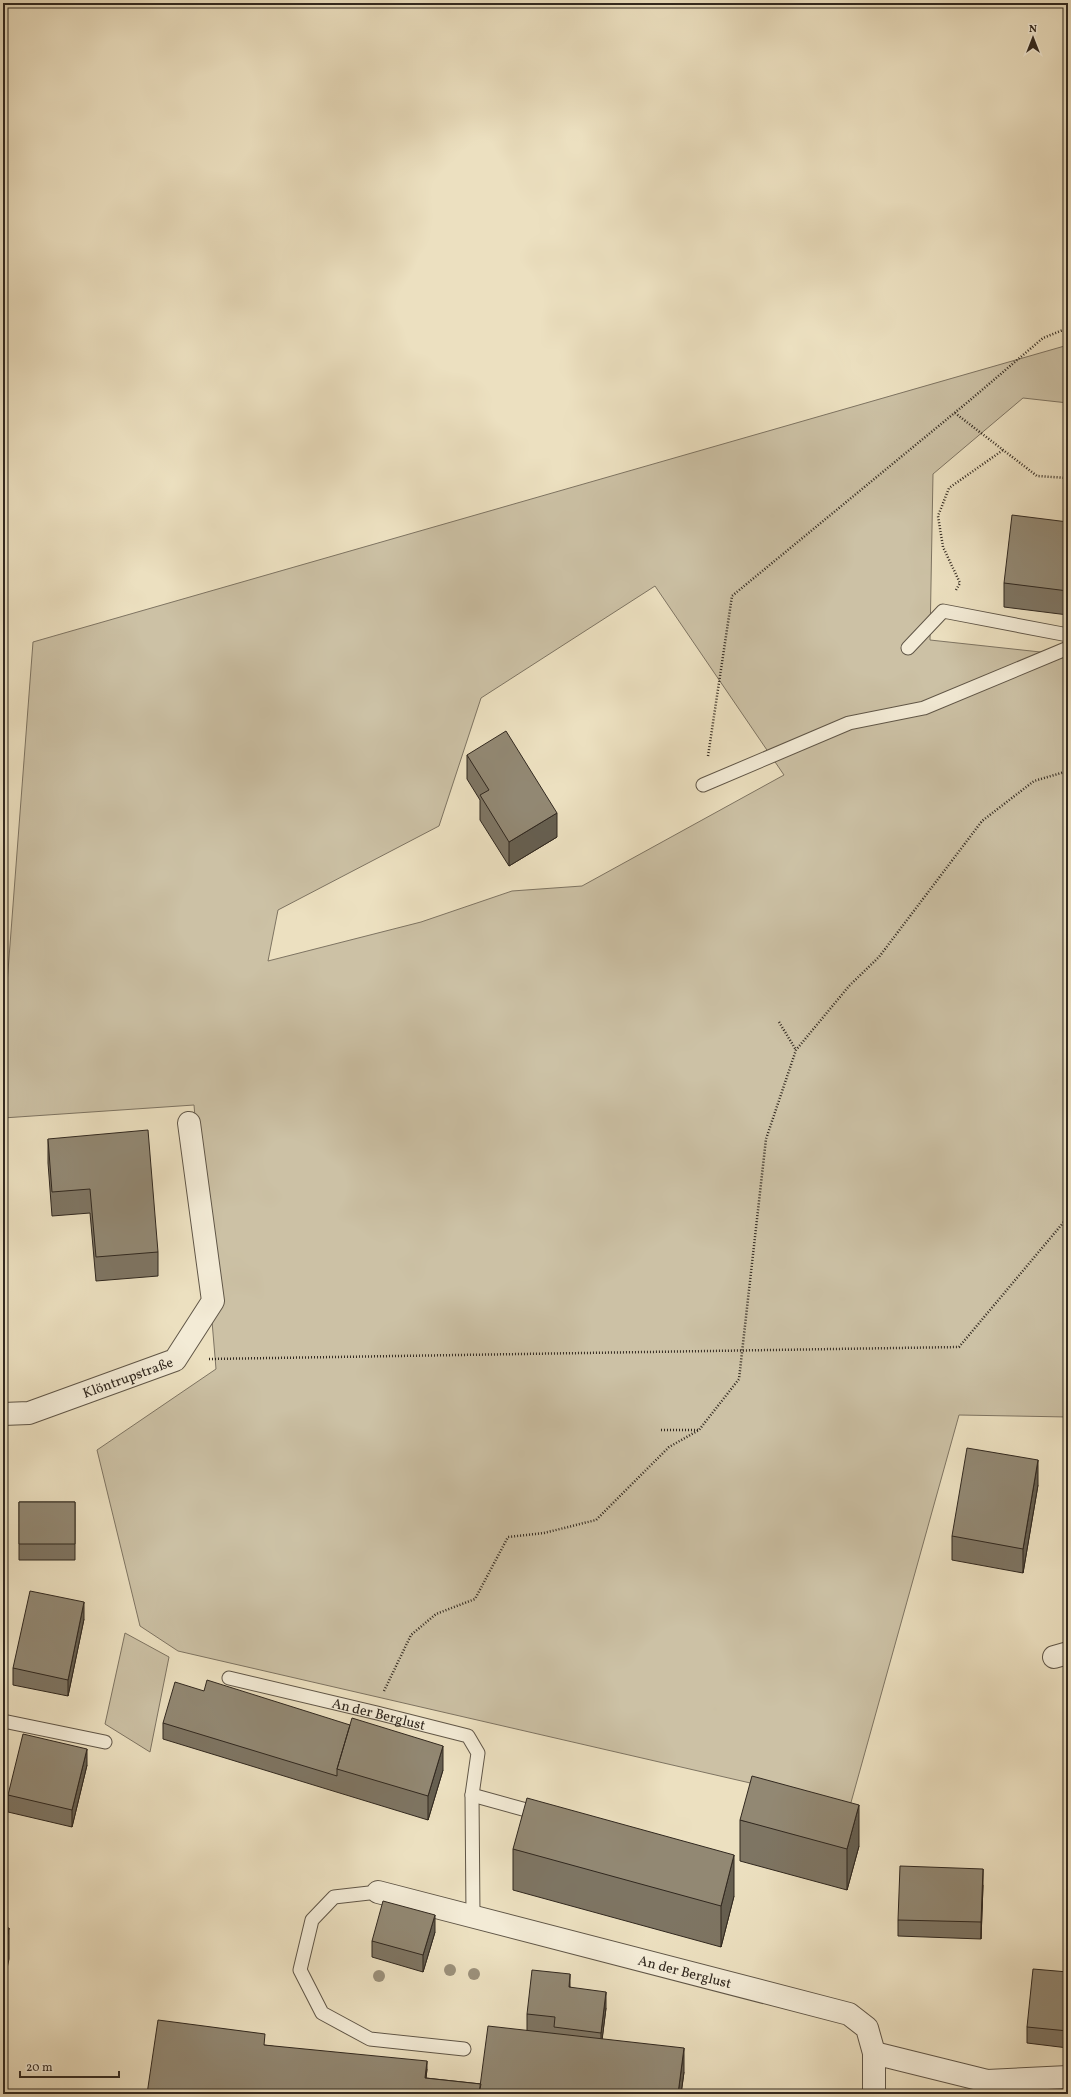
<svg xmlns="http://www.w3.org/2000/svg" width="1071" height="2097" viewBox="0 0 1071 2097" font-family="Vollkorn,serif">
	<rect width="100%" height="100%" fill="#ece0c0"/>
	<filter id="stains"><feTurbulence type="fractalNoise" baseFrequency=".005" numOctaves="4"/><feColorMatrix values="0 0 0 0 .2 0 0 0 0 .09 0 0 0 0 .02 0 0 0 .5 -.17"/></filter>
	<radialGradient id="worn" r=".72"><stop offset=".6" stop-color="#630" stop-opacity="0"/><stop offset="1" stop-color="#630" stop-opacity=".3"/></radialGradient>
	<path fill="#ccc1a5" stroke="#7e7462" fill-rule="evenodd" d="M1068,345V403L1023,398L933,474L930,640L1068,655V1417L959,1415L850,1806L178,1651L140,1626L97,1450L216,1369L194,1105L3,1118V1037L33,642ZM655,586L784,775L582,886L512,891L421,922L268,961L278,910L439,826L481,698Z
		M125,1633L169,1657L150,1752L105,1724Z"/>
	<g fill="none" stroke-linecap="round" stroke-linejoin="round">
		<defs>
			<g id="lane">
				<path d="M908,648L943,611L1068,635"/>
				<path d="M703,785L849,723L924,708L1068,648"/>
				<path id="s1" d="M229,1678L377,1713L468,1736L478,1753L472,1795L473,1915"/>
				<path d="M3,1721L105,1742"/>
				<path d="M472,1795L541,1814"/>
				<path d="M378,1892L334,1897L312,1920L300,1970L322,2013L370,2039L464,2049"/>
			</g>
			<g id="street">
				<path id="s2" d="M3,1414L29,1413L175,1360L213,1301L189,1123"/>
				<path d="M1054,1657L1068,1653"/>
				<path id="s3" d="M378,1892L849,2014L867,2028L874,2053V2094"/>
				<path d="M874,2053L987,2081L1068,2077"/>
			</g>
		</defs>
		<use href="#lane" stroke="#605647" stroke-width="15"/>
		<use href="#street" stroke="#605647" stroke-width="24"/>
		<path stroke="#31281f" stroke-width="2.5" stroke-dasharray="1 2" stroke-linecap="butt" d="M955,413L1037,476L1068,478
			M956,590L960,583L943,547L938,516L949,488L1003,450
			M708,756L732,596L969,401L1043,338L1068,328
			M779,1022L796,1050
			M209,1359L959,1347L1068,1217
			M661,1430H699
			M384,1691L411,1635L436,1614L475,1599L508,1537L544,1533L596,1520L669,1447L699,1430L739,1379L766,1139L796,1050L849,986L879,957L982,821L1034,781L1068,771"/>
		<use href="#lane" stroke="#f3ebd6" stroke-width="13"/>
		<use href="#street" stroke="#f3ebd6" stroke-width="22"/>
	</g>
	<g fill="#9b907a">
		<circle cx="450" cy="1970" r="6"/>
		<circle cx="474" cy="1974" r="6"/>
		<circle cx="379" cy="1976" r="6"/>
	</g>
	<path fill="#7e7563" stroke="#31281f" d="M1068,522V615L1004,607V583Z
		M467,755L557,837L509,866L480,820V800L467,779Z
		M48,1139L158,1252V1276L96,1281L90,1213L52,1216L48,1163Z
		M1038,1485L1023,1573L952,1560V1536Z
		M19,1502H75V1560H19Z
		M84,1619L68,1696L13,1685V1668Z
		M204,1691L443,1770L428,1820L163,1739V1723Z
		M87,1765L72,1827L8,1812V1795Z
		M740,1820L859,1846L847,1890L740,1861Z
		M513,1849L734,1896L721,1947L513,1890Z
		M983,1885L981,1939L898,1936V1920Z
		M435,1932L423,1972L372,1957V1941Z
		M1068,1972V2048L1027,2043V2027Z
		M570,1987L606,2008L602,2039L684,2072L681,2094H147L264,2045L427,2069L426,2078L481,2084L527,2030V2014Z"/>
	<path fill="#665f50" stroke="#31281f" d="M557,813V837L509,866V842Z
		M1038,1460V1485L1023,1573V1549Z
		M84,1602V1619L68,1696V1680Z
		M443,1746V1770L428,1820V1796Z
		M87,1749V1765L72,1827V1810Z
		M859,1805V1846L847,1890V1849Z
		M734,1855V1896L721,1947V1906Z
		M983,1869V1885L981,1939V1922Z
		M435,1915V1932L423,1972V1955Z
		M9,1928V1959L3,1988V1958Z
		M570,1974V1991L569,1987Z
		M606,1992V2008L601,2049V2033Z
		M684,2048V2072L681,2094H678Z
		M427,2061V2069L425,2087V2078Z"/>
	<path fill="#928873" stroke="#31281f" d="M1012,515L1068,522V591L1004,583Z
		M506,731L557,813L509,842L480,795L489,790L467,755Z
		M148,1130L158,1252L96,1257L90,1189L52,1192L48,1139Z
		M967,1448L1038,1460L1023,1549L952,1536Z
		M19,1502H75V1544H19Z
		M30,1591L84,1602L68,1680L13,1668Z
		M207,1680L350,1725L337,1769V1776L163,1723L175,1682L204,1691Z
		M352,1718L443,1746L428,1796L337,1769Z
		M23,1734L87,1749L72,1810L8,1795Z
		M752,1776L859,1805L847,1849L740,1820Z
		M527,1798L734,1855L721,1906L513,1849Z
		M900,1866L983,1869L981,1922L898,1920Z
		M383,1901L435,1915L423,1955L372,1941Z
		M3,1927L9,1928L3,1958Z
		M1033,1969L1068,1972V2031L1027,2027Z
		M532,1970L570,1974L569,1987L606,1992L601,2033L554,2027L555,2017L527,2014Z
		M158,2020L265,2034L264,2045L427,2061L425,2078L481,2084L479,2094H147Z
		M488,2026L684,2048L678,2094H479Z
		M944,2090L968,2094H943Z"/>
	<g text-anchor="middle" stroke-width="3" stroke-linejoin="round" paint-order="stroke">
		<g font-size="14" fill="#31281f" stroke="#f3ebd6">
			<text dy="5" stroke="none"><textPath href="#s2" startOffset="131">Klöntrupstraße</textPath></text>
			<text dy="5" stroke="none"><textPath href="#s1" startOffset="154">An der Berglust</textPath></text>
			<text dy="5" stroke="none"><textPath href="#s3" startOffset="317">An der Berglust</textPath></text>
		</g>
	</g>
	<rect width="1071" height="2097" fill="none" stroke="#ece0c0" stroke-width="16"/>
	<rect x="4" y="4" width="1063" height="2089" fill="none" stroke="#31281f" stroke-width="2"/>
	<rect x="8" y="8" width="1055" height="2081" fill="none" stroke="#31281f"/>
	<g transform="translate(1033 38)" stroke="#f3ebd6" stroke-width="3" paint-order="stroke">
	<path d="M0-3L7 15L0 10L-7 15Z" fill="#31281f"/>
	<text y="-6" font-size="11" font-weight="bold" text-anchor="middle" fill="#31281f">N</text>
	</g>
	<path d="M20 2071v6h99v-6" fill="none" stroke="#31281f" stroke-width="2"/>
	<text x="26" y="2071" font-size="12" fill="#31281f" stroke="#f3ebd6" stroke-width="3" paint-order="stroke">20 m</text>
	<rect width="100%" height="100%" filter="url(#stains)"/>
	<rect width="100%" height="100%" fill="url(#worn)"/>
</svg>
